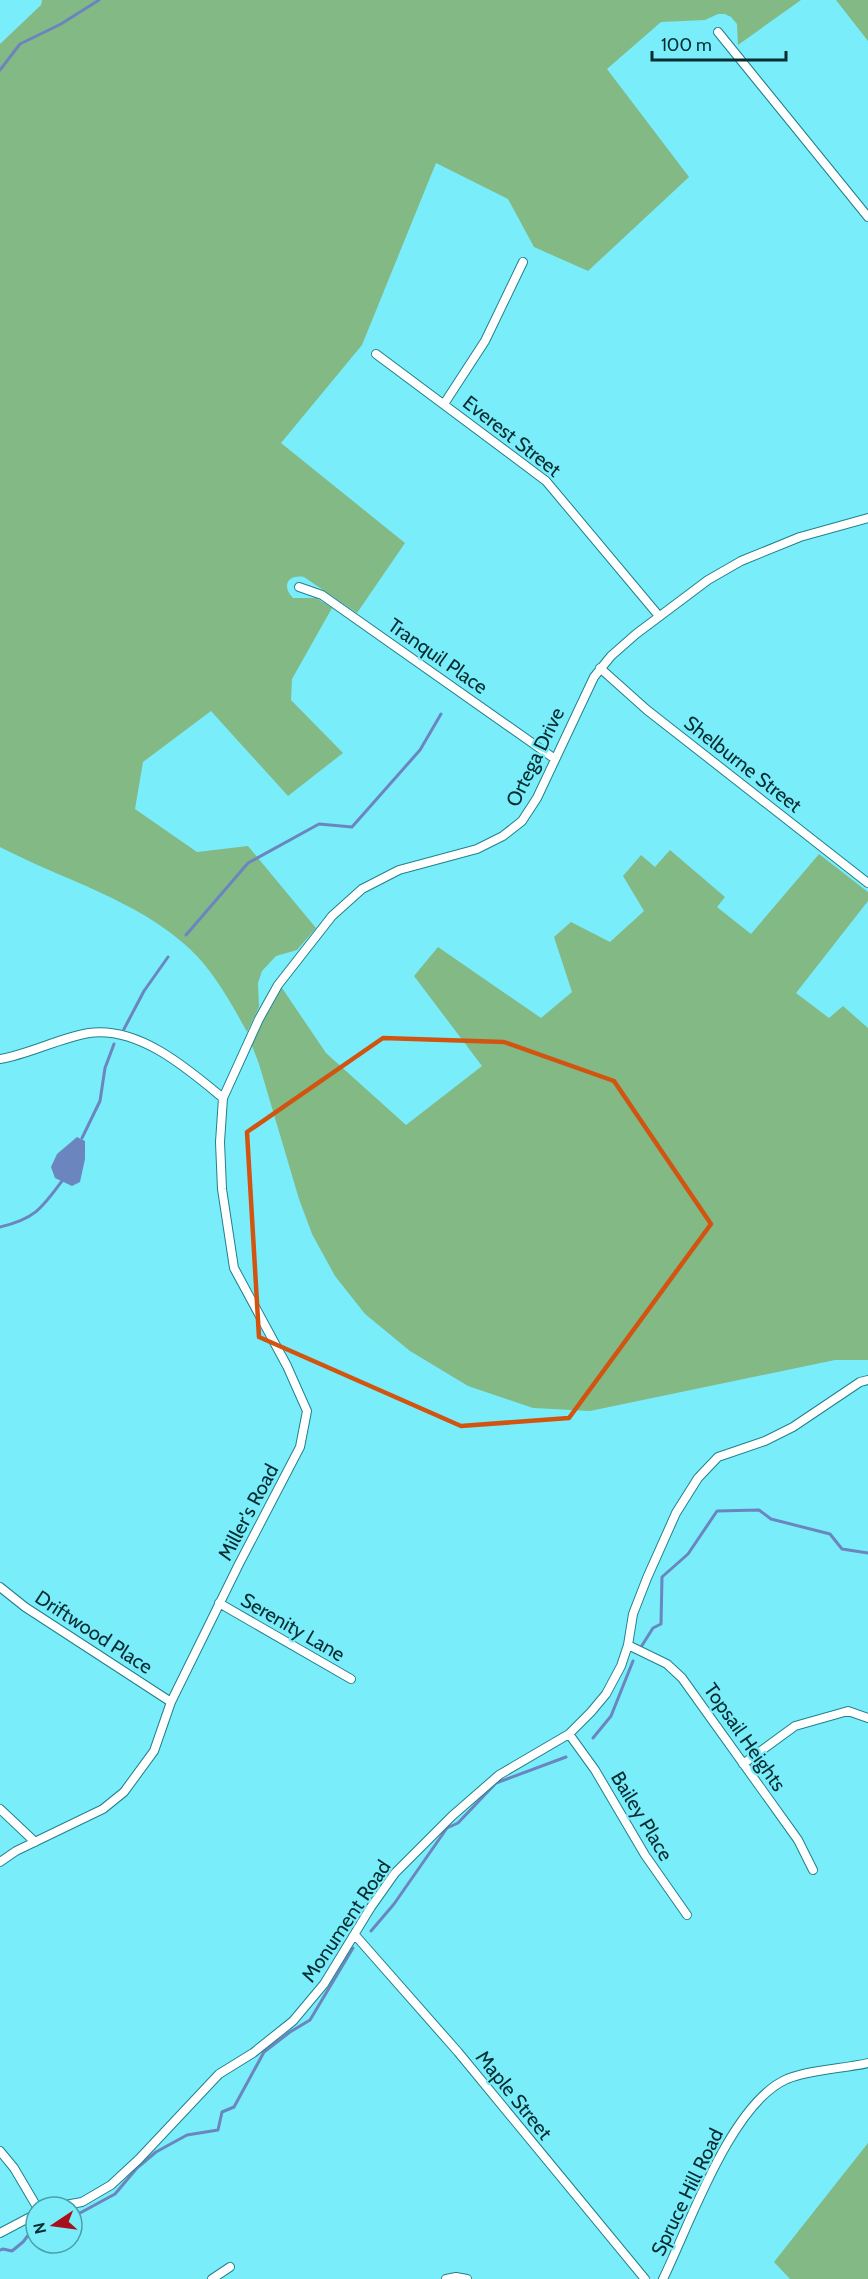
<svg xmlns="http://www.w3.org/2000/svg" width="868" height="2279" viewBox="0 0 868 2279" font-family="Cabin,sans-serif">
	<rect width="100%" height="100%" fill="#7aedfb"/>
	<path fill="#83b985" d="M42,0H801L738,45L737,24L731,17L725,14H718L705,20L661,22L607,69L689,177L588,271L534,247L508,199L436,163L362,345L281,443L405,543L357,613L304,577C288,574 281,586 293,598H316L332,608L292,679L291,700L343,753L288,796L211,711L143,762L135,809L197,852L248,846L316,928L297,950L276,956L262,971L258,983L259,1007L247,1032C231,1003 215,973 190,949C138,900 63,880 0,847V44L41,5Z
		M836,0H868V41Z
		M670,850L725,897L717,907L751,934L819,854L868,892V901L796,993L829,1018L843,1006L868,1028V1360H835L590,1411L533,1408L468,1386L410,1351L365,1314L335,1276L312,1234L299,1199L259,1064L251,1043L282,988L326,1053L406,1125L482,1066L414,976L438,947L541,1018L572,992L554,937L571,922L610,942L644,911L623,876L641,855L655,867Z
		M868,2143V2279H790L774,2262Z"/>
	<path fill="#6b85bf" d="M77,1137L85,1141V1159L80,1182L72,1186L55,1178L51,1167L57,1154Z"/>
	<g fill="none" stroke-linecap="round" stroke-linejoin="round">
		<path stroke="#6b85bf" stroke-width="3" d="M0,70L20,44L61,24L99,0
			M186,935L248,863L319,824L352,827L420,750L441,714
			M124,1029L144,991L168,957
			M82,1138L100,1101L105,1068L114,1044
			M0,1227C35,1219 42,1208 62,1181
			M641,1647L653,1628L661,1624L662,1577L688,1554L717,1511L759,1510L771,1519L830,1534L842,1549L868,1553
			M593,1738L611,1716L633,1661
			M371,1931L394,1904L447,1828L458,1823L496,1783L566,1757
			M72,2212L80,2213L115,2194L137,2168L156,2152L187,2135L218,2130L222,2112L234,2107L264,2052L290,2032L310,2020L353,1948
			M0,2250L3,2249L12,2251L23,2242L36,2225"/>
		<defs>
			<path id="street" d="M718,32L868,217
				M376,354L546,481L659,616
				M444,404L485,341L523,262
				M299,587L322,595L555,759
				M600,668L647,710L868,883
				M0,1059C30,1054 59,1038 89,1033C139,1026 188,1069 223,1098
				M0,1587L25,1607L171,1702
				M219,1603L351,1679
				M628,1645L667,1664L682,1678L798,1840L813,1870
				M569,1734L595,1770L645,1855L687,1915
				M743,1764L795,1726L848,1711L868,1718
				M0,1809L35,1842
				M0,1862L16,1851L103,1809L124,1792L154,1751L171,1702L239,1564L300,1447L307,1411L287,1366L234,1268L222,1189L220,1142L223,1098L259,1019L278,985L332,916L362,889L399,870L477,849L503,836L522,821L537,798L594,677L611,656L636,634L708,580L741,561L800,537L868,518
				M355,1935L458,2052L645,2279
				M0,2151L14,2168L37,2207
				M54,2207L82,2202L111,2185L139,2159L219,2074L253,2053L293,2021L324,1984L371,1907L395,1873L452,1816L499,1775L569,1734L591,1712L606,1694L621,1666L628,1645L633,1614L647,1578L676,1513L698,1478L718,1457L765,1441L793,1427L860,1382L868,1380
				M0,2233L36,2214
				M212,2279L230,2267
				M446,2279L456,2277L467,2279
				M663,2279C689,2226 731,2103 787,2079C812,2069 842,2069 868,2063"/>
		</defs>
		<use href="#street" stroke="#21808a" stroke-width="10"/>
		<use href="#street" stroke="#fff" stroke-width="8"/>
	</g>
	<path fill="none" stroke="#d15510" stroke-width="4.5" stroke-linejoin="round" d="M383,1038L504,1042L614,1081L711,1224L569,1418L461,1426L259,1337L247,1132Z"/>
	<g text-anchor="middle" stroke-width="4.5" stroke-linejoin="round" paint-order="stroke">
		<g font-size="20" fill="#062d31" stroke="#7aedfb">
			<text transform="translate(512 436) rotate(38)" y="7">Everest Street</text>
			<text transform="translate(438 656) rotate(35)" y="7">Tranquil Place</text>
			<text transform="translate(535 757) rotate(-64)" y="7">Ortega Drive</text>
			<text transform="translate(743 764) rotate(38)" y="7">Shelburne Street</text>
			<text transform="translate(248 1512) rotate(-62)" y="7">Miller's Road</text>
			<text transform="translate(293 1627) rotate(30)" y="7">Serenity Lane</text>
			<text transform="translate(94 1632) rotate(33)" y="7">Driftwood Place</text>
			<text transform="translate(745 1737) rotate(55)" y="7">Topsail Heights</text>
			<text transform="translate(642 1816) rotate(59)" y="7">Bailey Place</text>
			<text transform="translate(346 1921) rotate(-56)" y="7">Monument Road</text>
			<text transform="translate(514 2095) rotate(51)" y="7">Maple Street</text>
			<text transform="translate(687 2192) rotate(-64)" y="7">Spruce Hill Road</text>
		</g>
	</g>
	<g transform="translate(54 2225) rotate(257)"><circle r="28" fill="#7aedfb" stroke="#4ca0aa" stroke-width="1.5"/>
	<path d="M0-4.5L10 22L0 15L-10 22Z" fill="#a60f1b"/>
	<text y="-9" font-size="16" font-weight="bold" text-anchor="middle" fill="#062d31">N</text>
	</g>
	<path d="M652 51v9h134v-9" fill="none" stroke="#062d31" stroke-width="3"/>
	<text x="661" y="51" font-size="18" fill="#062d31" stroke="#7aedfb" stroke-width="4.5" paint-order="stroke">100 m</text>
</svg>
